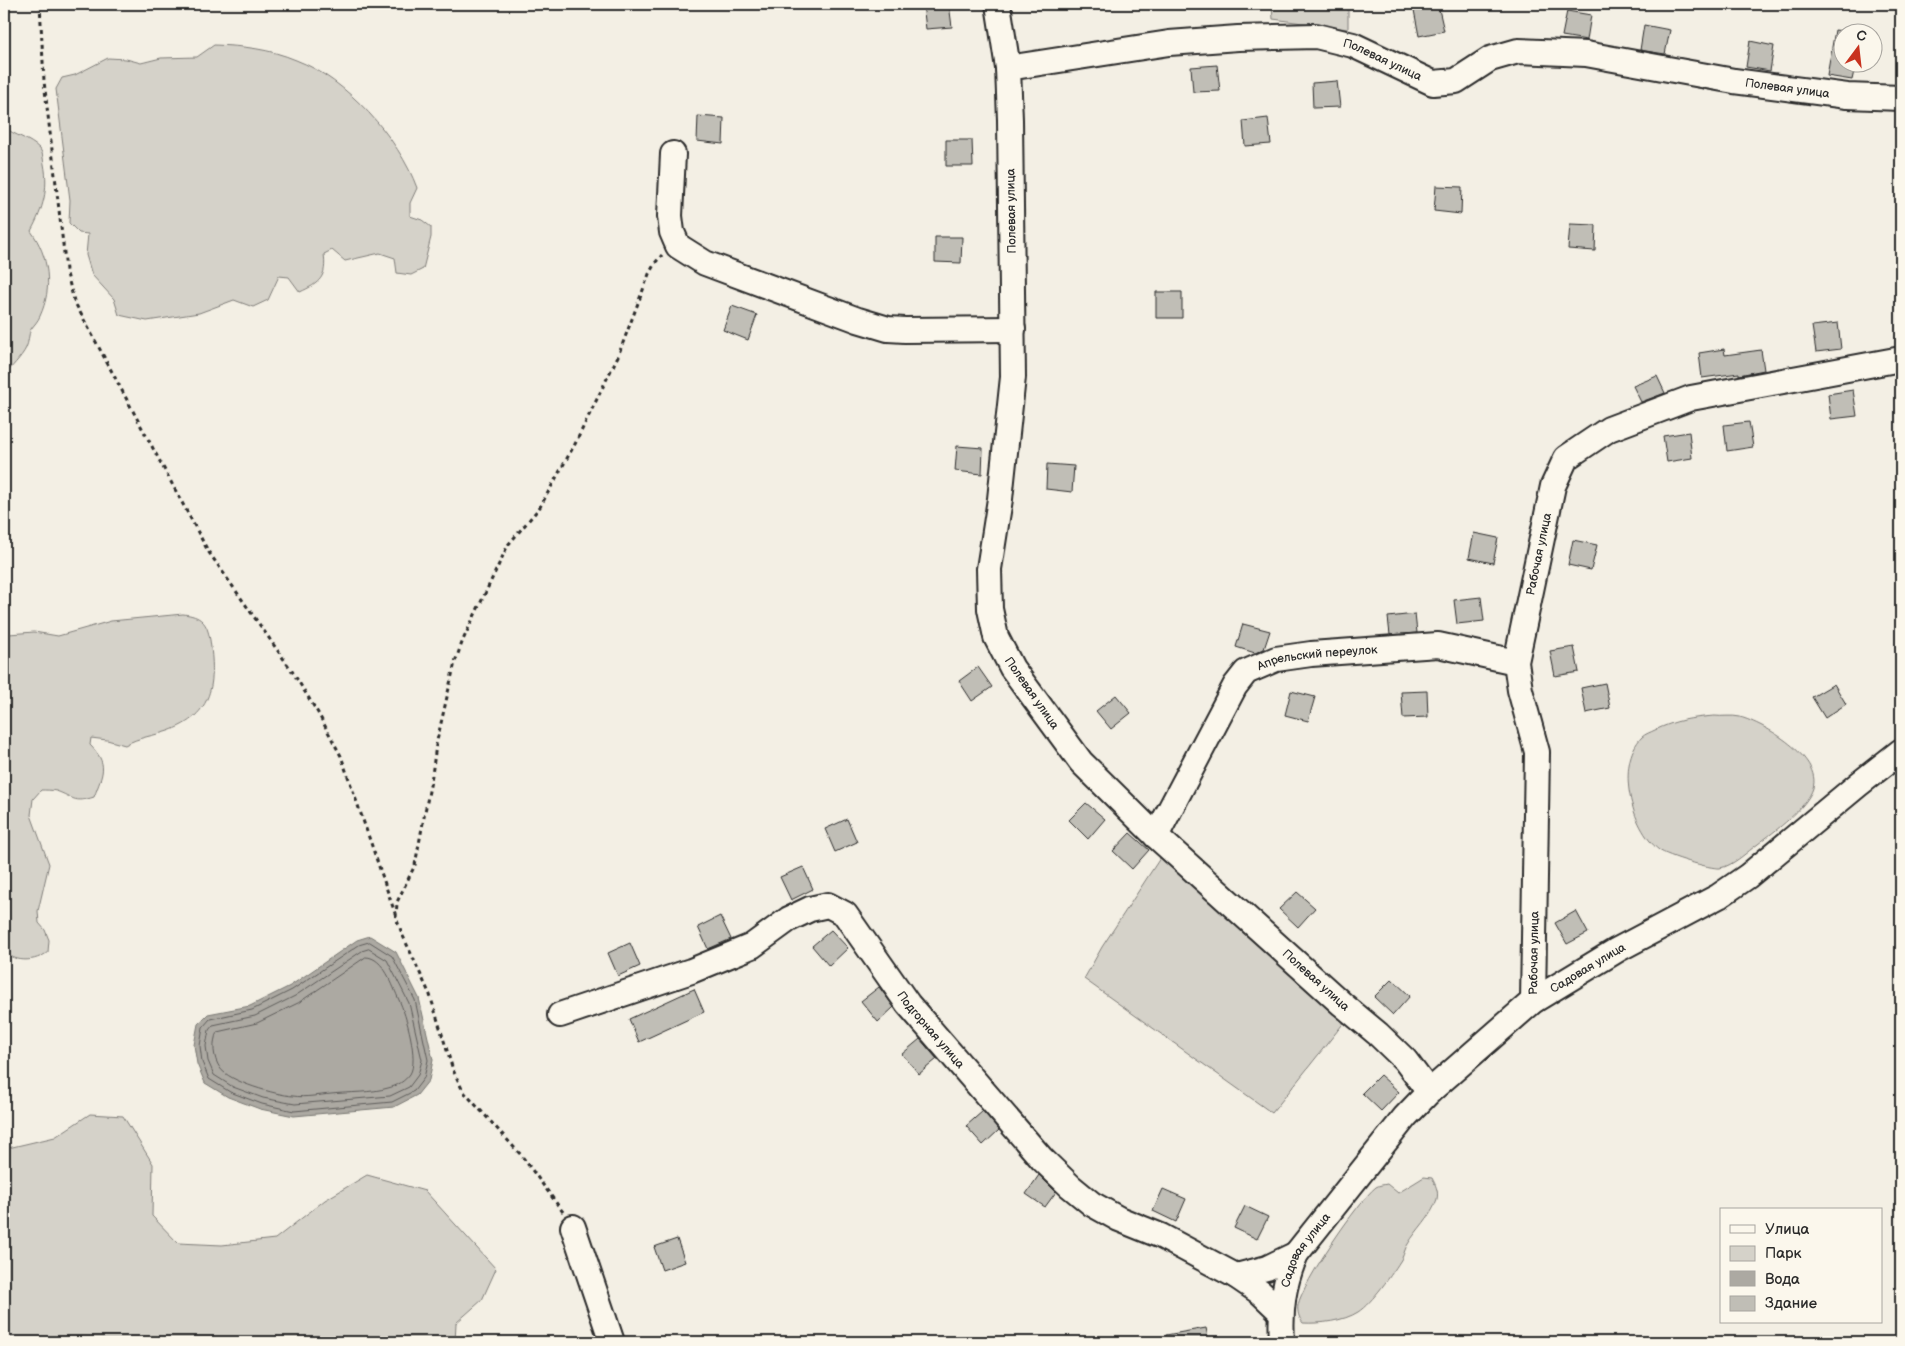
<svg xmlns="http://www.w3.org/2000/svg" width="1905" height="1346" viewBox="0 0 1905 1346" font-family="'Balsamiq Sans',sans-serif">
	<rect width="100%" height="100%" fill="#f3efe4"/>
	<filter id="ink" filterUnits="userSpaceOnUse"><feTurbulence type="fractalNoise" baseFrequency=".02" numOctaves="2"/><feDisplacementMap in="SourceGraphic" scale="10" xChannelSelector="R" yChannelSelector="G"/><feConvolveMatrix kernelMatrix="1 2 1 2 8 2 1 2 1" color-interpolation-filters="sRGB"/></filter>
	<g filter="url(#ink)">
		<path fill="#d5d2c9" stroke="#807e7a" d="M1272,4H1348V29L1273,19Z
			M214,45C243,46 270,49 296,60C346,79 399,138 417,188L410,203V216L422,220L431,227V237L423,269L411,275L397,273L395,258L380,253L345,261L332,250L324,254C327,277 320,283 300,292L289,277L279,276L268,300L253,307L234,300L199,313L147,321L119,315L114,299L92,275L86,255L88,234L79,233L69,223L70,200L56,89L62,78L75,75L108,58L126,59L141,63L161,58L197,57Z
			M4,127C15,136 29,138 40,149C43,153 43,159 44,164C49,189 43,209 31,231C49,256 53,288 40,316C38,321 34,325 31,329C28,335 29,342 26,348C21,358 11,367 4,376Z
			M183,614C201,616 207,622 210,640C216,682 214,715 168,731C153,736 139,737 125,745L107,740L91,738L90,745C109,764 103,773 94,797C73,804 74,797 56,791C52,790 45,790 41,790L33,799L31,815L49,864L38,911L39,923L45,930L49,940L48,952C35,962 17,963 4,952V636L9,634L34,632L58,636L111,621Z
			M1714,716C1722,717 1732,715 1740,717C1765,724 1822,757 1813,788C1807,808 1775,831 1758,844C1748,851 1733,866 1720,868C1710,869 1667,856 1659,850C1631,828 1615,764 1642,737C1645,734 1651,732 1655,730C1676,720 1691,718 1714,716Z
			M1164,852L1346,1020L1272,1113L1084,979L1102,947Z
			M90,1114L123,1116L153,1164L152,1216L178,1243L222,1245L275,1239L325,1200L367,1175L425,1191L496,1269L482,1300L456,1323L455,1342H4V1149L55,1137Z
			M1424,1177L1432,1178C1435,1184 1439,1191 1437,1199C1432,1216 1416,1230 1408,1244C1405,1248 1404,1254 1402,1258C1393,1273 1372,1303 1358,1312C1344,1321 1320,1324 1303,1323C1299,1318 1297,1312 1298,1305C1302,1284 1358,1201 1376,1187C1379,1185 1383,1185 1387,1184L1398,1193Z"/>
		<path fill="#aca9a2" stroke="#787772" d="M370,936L396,952L419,998L433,1060L429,1080L417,1095L394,1107L294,1116L260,1109L228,1097L205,1083L197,1064L194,1045L198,1024L208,1014L250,1006L290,986L357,940Z"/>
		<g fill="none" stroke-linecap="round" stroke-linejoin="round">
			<path stroke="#5f5d5b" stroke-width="1" d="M370,942L392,956L415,1000L428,1060L424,1078L414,1091L392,1102L294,1111L262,1104L230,1092L209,1079L202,1062L200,1046L203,1027L210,1019L252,1010L292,990L359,945Z
				M369,949L387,960L409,1003L422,1060L418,1075L409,1087L390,1096L295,1104L263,1098L233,1087L214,1075L208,1061L206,1046L209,1030L213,1025L255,1016L295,996L362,951Z
				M366,957C384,957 393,987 399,1000C406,1014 419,1060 410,1074C405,1081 397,1086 388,1088C372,1093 349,1092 331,1094C319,1095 305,1098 293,1096C277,1095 229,1082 220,1068C213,1058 212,1043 217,1032L257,1023L298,1003Z"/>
		</g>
		<path fill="#c0beb6" stroke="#2b2b2b" d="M923,4H949L952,27L926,29Z
			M1438,5L1444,31L1419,36L1414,10Z
			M1567,11L1591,15L1587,40L1562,36Z
			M1644,25L1670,30L1665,54L1640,50Z
			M1835,30L1842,31V62H1856L1852,80L1827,76Z
			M1750,41L1774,46L1770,71L1746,67Z
			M1217,65L1220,91L1193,92L1191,67Z
			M1337,81L1340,107L1313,108L1312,83Z
			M698,116L724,118L723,144L697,141Z
			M1268,118L1271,144L1245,146L1243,121Z
			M946,140H972L973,166H946Z
			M1436,186L1462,187L1461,214L1434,211Z
			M1570,224L1596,225L1595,251L1568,249Z
			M935,237H962L961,263L935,262Z
			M1156,292H1182V318H1156Z
			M732,306L757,315L748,340L723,330Z
			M1838,323L1841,349L1816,352L1812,326Z
			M1724,349L1725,355L1761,350L1764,370L1739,375V373L1702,378L1699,353Z
			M1657,376L1665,393L1641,402L1633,386Z
			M1853,390L1857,416L1831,419L1828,394Z
			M1749,422L1753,447L1727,451L1724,425Z
			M1689,432L1692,458L1667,462L1663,436Z
			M957,446L983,448L982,474L955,471Z
			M1047,464L1074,466L1072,492L1046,489Z
			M1474,533L1498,538L1493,563L1469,558Z
			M1573,540L1597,545L1591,570L1568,565Z
			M1481,597L1484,621L1457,624L1454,600Z
			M1415,614L1417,633L1390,635L1388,617Z
			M1243,624L1270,631L1264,649L1255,653L1236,647Z
			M1574,647L1579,672L1555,676L1550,651Z
			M978,667L992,687L972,701L959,681Z
			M1605,683L1610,708L1586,713L1581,688Z
			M1834,684L1846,704L1825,718L1812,697Z
			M1291,691L1315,697L1308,721L1285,715Z
			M1427,691L1428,717L1403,718L1401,692Z
			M1116,695L1131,713L1111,729L1096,711Z
			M1086,803L1105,819L1088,839L1069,820Z
			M847,819L857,842L835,852L825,829Z
			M1130,833L1149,850L1132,869L1113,851Z
			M803,867L813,889L791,900L780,877Z
			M1297,892L1315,908L1298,927L1279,909Z
			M1576,911L1588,933L1567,944L1555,923Z
			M720,916L731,939L708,949L698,927Z
			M831,930L848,948L829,966L812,946Z
			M630,943L640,966L618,976L608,953Z
			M1392,979L1410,996L1393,1015L1374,997Z
			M879,987L894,1007L878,1022L861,1001Z
			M694,989L704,1012L639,1042L629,1019Z
			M920,1039L937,1059L919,1074L902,1054Z
			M1380,1075L1399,1092L1381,1111L1362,1093Z
			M983,1111L999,1130L983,1145L966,1126Z
			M1039,1175L1056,1192L1045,1207L1026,1194Z
			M1163,1189L1186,1199L1176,1222L1153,1211Z
			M1245,1206L1268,1217L1257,1239L1234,1228Z
			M677,1239L685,1262L662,1270L654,1247Z
			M1206,1328L1209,1342H1167L1166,1335Z"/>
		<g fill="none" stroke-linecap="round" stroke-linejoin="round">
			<defs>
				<g id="minor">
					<path d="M998,4L1008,68"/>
					<path d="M673,154L670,216L672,232L678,246L705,263L858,320L888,329L905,330L1013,329"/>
					<path id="s1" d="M1156,836L1235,686L1246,672L1276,659L1311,654L1438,645L1516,662"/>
					<path id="s2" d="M1533,1001L1537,752L1520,690L1516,662L1553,486L1566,458L1609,429L1691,398L1901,359"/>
					<path id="s3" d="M560,1015L691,971L752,946L789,919L810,909L828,905L845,914L908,1004L1042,1159L1070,1186L1092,1204L1119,1219L1161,1236L1236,1276L1261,1293L1281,1312"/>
					<path id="s4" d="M1429,1092L1405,1060L1378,1034L1342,1004L1156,836L1081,762L1012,668L996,637L990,609L989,569L1000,499L1013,377L1010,120L1008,68L1169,43L1238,38L1316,36L1353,45L1433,83L1456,81L1490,59L1518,51L1586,54L1734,81L1847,96L1901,98"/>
					<path d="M573,1227L612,1342"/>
					<path d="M1236,1276L1267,1268L1296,1254"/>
					<path id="s5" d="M1282,1342C1280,1309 1283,1285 1296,1254L1405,1117L1429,1092L1533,1001L1617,950L1719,896L1748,876L1859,784L1901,751"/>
				</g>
			</defs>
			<use href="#minor" stroke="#2b2b2b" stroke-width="28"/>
			<path stroke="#2b2b2b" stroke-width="3" stroke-dasharray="4 4" stroke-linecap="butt" d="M40,4L44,81L66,270L74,301L208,551L292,671L318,713L341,756L396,916
				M563,1212L521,1155L463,1091L453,1070L430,995L403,936L396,918L397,902L415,865L432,775L436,745L455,662L463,640L508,545L540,507L575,444L618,356L649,274L655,263L662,255"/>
			<use href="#minor" stroke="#fbf7ec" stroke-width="24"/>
		</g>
	</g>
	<g text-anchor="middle" stroke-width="4" stroke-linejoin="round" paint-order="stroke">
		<g font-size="12" fill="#2b2b2b" stroke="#fbf7ec">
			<text dy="4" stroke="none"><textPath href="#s4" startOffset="1584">Полевая улица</textPath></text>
			<text dy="4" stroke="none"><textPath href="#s4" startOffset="2005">Полевая улица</textPath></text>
			<text transform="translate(1011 211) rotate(-91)" y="4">Полевая улица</text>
			<text dy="4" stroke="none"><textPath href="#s2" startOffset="452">Рабочая улица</textPath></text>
			<text dy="4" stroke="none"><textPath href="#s1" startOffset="261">Апрельский переулок</textPath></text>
			<text transform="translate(1032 693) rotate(55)" y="4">Полевая улица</text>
			<text dy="4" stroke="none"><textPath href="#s2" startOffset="48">Рабочая улица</textPath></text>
			<text dy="4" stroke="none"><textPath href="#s5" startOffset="502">Садовая улица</textPath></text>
			<text transform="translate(1316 980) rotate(42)" y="4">Полевая улица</text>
			<text dy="4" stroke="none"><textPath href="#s3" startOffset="455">Подгорная улица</textPath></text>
			<text dy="4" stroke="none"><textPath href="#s5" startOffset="98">Садовая улица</textPath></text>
		</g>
	</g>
	<rect width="1905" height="1346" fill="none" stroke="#fbf7ec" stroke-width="20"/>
	<rect x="10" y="10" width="1885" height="1326" fill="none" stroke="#2b2b2b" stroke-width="2" filter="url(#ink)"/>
	<rect x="1720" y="1208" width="162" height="115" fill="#fbf7ec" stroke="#a8a59f"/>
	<rect x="1730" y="1225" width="25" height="8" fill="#fbf7ec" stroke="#a8a59f"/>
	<text x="1765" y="1234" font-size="15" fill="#2b2b2b">Улица</text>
	<rect x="1730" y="1246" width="25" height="15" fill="#d5d2c9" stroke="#a8a59f"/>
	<text x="1765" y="1258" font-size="15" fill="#2b2b2b">Парк</text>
	<rect x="1730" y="1271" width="25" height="15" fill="#aca9a2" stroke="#a8a59f"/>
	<text x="1765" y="1284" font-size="15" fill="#2b2b2b">Вода</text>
	<rect x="1730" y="1296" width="25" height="15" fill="#c0beb6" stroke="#a8a59f"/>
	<text x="1765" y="1308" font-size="15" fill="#2b2b2b">Здание</text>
	<g transform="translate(1858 48) rotate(15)"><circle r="24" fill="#fbf7ec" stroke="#a8a59f"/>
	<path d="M0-4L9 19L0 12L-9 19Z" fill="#c8321e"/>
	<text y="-8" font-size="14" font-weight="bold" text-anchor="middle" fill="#2b2b2b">С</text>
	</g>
</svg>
